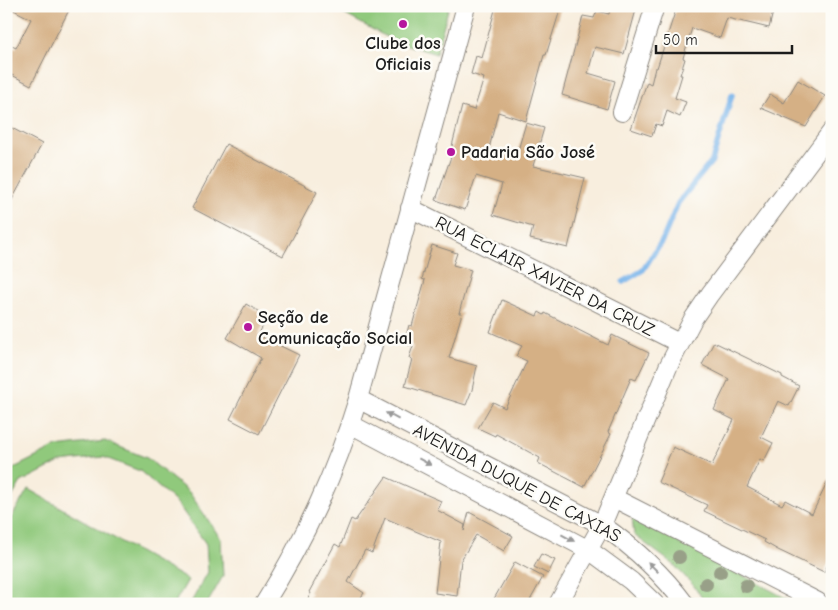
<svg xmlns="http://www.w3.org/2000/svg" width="838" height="610" viewBox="0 0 838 610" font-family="'Comic Neue',sans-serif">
	<rect width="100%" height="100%" fill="#fdfcf7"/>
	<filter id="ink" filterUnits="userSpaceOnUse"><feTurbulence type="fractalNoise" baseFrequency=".02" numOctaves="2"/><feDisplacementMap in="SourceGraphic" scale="10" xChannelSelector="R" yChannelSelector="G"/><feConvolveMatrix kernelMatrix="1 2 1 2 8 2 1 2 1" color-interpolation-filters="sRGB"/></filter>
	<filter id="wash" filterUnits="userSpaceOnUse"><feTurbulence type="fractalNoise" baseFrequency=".0096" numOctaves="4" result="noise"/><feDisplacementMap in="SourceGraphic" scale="20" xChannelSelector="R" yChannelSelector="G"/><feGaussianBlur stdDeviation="1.12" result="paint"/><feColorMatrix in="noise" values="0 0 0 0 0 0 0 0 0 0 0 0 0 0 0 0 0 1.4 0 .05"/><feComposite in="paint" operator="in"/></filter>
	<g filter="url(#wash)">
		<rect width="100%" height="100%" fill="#f8eede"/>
		<path fill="#90c97c" stroke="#56724c" d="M329,6H449L436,54L394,41Z
			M105,441L147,458L189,492L221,539L223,576L207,604H190L208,572L206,544L177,503L140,471L103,457L60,462L21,482L6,507V477L10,470L56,447Z
			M28,489L188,580L174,604H6V527Z
			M632,517L797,604H706L694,586L673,564L634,535Z"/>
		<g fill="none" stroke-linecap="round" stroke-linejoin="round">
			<path stroke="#78b4ea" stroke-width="5.5" d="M623,282L643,270L663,239L678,203L712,161L732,95"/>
		</g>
		<g id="blocks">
			<path fill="#d5b085" d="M6,6H71L31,85L6,72V43L16,48L31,19Z
				M496,6H547L560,10L546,55H544L526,121L498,112L489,149L516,157L526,123L544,128L533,166L585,178L568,248L530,239L533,227L493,215L502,184L476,176L465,210L436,200L453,151L451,150L462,106L474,110L484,78L471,74L476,56L482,58Z
				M611,6H637L624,54L595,47L588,73L615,81L607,109L562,95L583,16L594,18L597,11L609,14Z
				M677,6H747L773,12L769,28L727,18L720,38L692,28L683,58L685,59L680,75H682L675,98L686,102L680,117L667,111L662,126L656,124L652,136L631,129L647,82L651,84L655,68H657Z
				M798,80L825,96L806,127L761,108L770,94L784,103Z
				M6,125L42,144L6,211Z
				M226,144L317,192L283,256L192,208Z
				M432,245L457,253L453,265L471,270L459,313H462L449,358L477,366L472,390L466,405L405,386L412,359L409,358L413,346L404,344L409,325L412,326L425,280L422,279Z
				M502,300L537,316L539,312L544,315L545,313L608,345L612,335L649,353L636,380L631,378L608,432L611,434L584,487L538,463L540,458L496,434L495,436L478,428L493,402L505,408L527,361L516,356L522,346L490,332Z
				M246,304L268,317L258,335L299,355L259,434L230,419L261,358L227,338Z
				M714,342L782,375V377L799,386L789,406L778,401L761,437L773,443L764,461L760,459L747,487L782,505L785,500L812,514L832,473V556L824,572L778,550L764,542L765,540L704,511L707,505L658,482L673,447L712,465L734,420L714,410L729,379L702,365Z
				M386,477L441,501L437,510L465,525L464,531L469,512L513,536L504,551L476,535L461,560L457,596L435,593L441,542L385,518L372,553L365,550L348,582L364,593L356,604H305L311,593L309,592L335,544L340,547L351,519L355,521Z
				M541,554L555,560L548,574L534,567Z
				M515,562L543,577L528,604H491Z"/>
		</g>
	</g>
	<g filter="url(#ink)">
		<use href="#blocks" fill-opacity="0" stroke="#8a857d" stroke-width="1"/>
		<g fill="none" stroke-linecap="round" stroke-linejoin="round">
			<defs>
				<path id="minor" d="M622,112L655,6
					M410,208L679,343
					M358,399L602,525C633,547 662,573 685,604
					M350,424L589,550L631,581L655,604
					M614,498L818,602
					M264,604C306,537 335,474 358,399L466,6
					M558,604L602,525L668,367L693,319L710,294L832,131"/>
			</defs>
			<use href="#minor" stroke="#8a857d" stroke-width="20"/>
			<use href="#minor" stroke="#fff" stroke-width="18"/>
		</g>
		<g fill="#98a088">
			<circle cx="679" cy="557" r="7"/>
			<circle cx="720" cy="572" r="7"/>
			<circle cx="706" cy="584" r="7"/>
			<circle cx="746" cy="586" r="7"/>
		</g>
		<defs><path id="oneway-solid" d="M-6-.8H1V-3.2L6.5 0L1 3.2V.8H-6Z" transform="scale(1.25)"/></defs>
		<g fill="#999">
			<use href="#oneway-solid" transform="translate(392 416) rotate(-152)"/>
			<use href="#oneway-solid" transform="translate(425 462) rotate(28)"/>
			<use href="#oneway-solid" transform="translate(568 538) rotate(28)"/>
			<use href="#oneway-solid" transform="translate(653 567) rotate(-135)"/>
		</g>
	</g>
	<g fill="#b5179e" stroke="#fdfcf7" stroke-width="2">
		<circle cx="403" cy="24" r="5"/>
		<circle cx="451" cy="152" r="5"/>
		<circle cx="248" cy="327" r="5"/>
	</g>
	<g text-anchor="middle" stroke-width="5" stroke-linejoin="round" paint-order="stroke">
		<g font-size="18" font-weight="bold" fill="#1c1c1c" stroke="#fdfcf7" text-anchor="start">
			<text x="403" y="49" text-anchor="middle">Clube dos<tspan x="403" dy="21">Oficiais</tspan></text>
			<text x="461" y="158">Padaria São José</text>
			<text x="258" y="323">Seção de<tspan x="258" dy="21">Comunicação Social</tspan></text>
		</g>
		<g font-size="18" fill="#1c1c1c" stroke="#fdfcf7">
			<text transform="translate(545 276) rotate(27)" y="6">RUA ECLAIR XAVIER DA CRUZ</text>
			<text transform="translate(517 483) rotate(28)" y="6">AVENIDA DUQUE DE CAXIAS</text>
		</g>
	</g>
	<rect width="838" height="610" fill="none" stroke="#fdfcf7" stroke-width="25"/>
	<path d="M656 45v8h136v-8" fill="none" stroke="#1c1c1c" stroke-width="2.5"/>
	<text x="663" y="45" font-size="15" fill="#1c1c1c" stroke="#fdfcf7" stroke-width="4" paint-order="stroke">50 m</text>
</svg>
